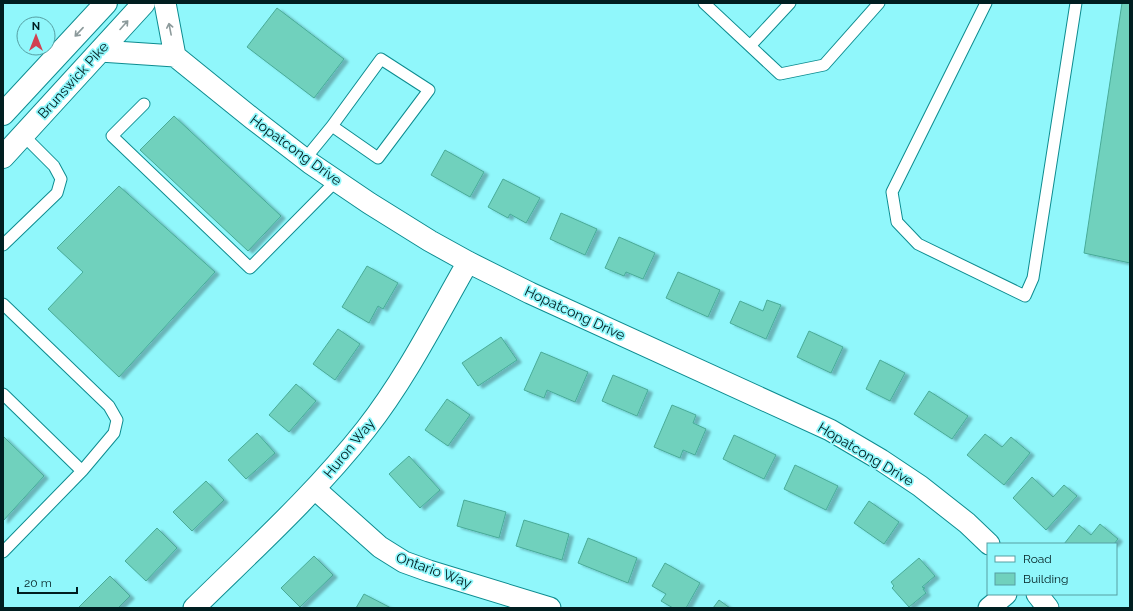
<svg xmlns="http://www.w3.org/2000/svg" width="1133" height="611" viewBox="0 0 1133 611" font-family="Raleway,sans-serif">
	<defs>
		<filter id="shadow"><feDropShadow dx="4.5" dy="2.5" stdDeviation="1" flood-color="#0004"/></filter>
	</defs>
	<rect width="100%" height="100%" fill="#90f7fb"/>
	<path fill="#70d1bd" stroke="#48ab98" filter="url(#shadow)" d="M1122,3H1130V263L1084,253Z
		M277,8L344,59L314,98L247,47Z
		M174,116L281,216L248,251L140,150Z
		M445,150L484,172L470,197L431,175Z
		M503,179L540,198L526,223L510,214L508,218L488,207Z
		M119,186L215,272L119,377L48,309L83,272L57,248Z
		M561,213L597,229L585,255L550,239Z
		M619,237L655,253L643,279L626,272L624,276L605,268Z
		M367,266L398,283L383,309L378,306L369,323L342,307Z
		M678,272L720,290L708,317L666,298Z
		M767,300L781,305L766,339L730,323L740,301L763,311Z
		M338,329L360,344L335,380L313,364Z
		M809,331L843,347L831,373L797,357Z
		M501,337L517,360L478,386L462,363Z
		M541,352L588,372L575,402L547,390L544,398L524,390Z
		M880,360L905,373L890,401L866,389Z
		M613,375L648,390L637,416L602,401Z
		M296,384L316,401L289,432L269,415Z
		M929,391L968,416L952,439L914,414Z
		M447,399L470,415L448,446L425,430Z
		M672,405L696,415L693,423L706,429L695,455L683,450L680,458L654,447Z
		M257,433L275,453L246,479L228,460Z
		M985,434L1002,447L1011,437L1030,453L1004,485L967,455Z
		M734,435L776,455L764,479L723,459Z
		M3,436L44,476L3,521Z
		M409,456L440,490L420,508L389,474Z
		M795,465L838,486L826,510L784,489Z
		M1032,477L1053,497L1064,485L1077,496L1046,530L1013,498Z
		M206,481L224,500L192,531L173,512Z
		M464,500L506,512L499,538L457,526Z
		M869,501L899,522L884,544L854,523Z
		M524,520L569,534L562,560L516,546Z
		M1100,524L1118,539L1114,544H1064L1079,525L1091,535Z
		M157,528L177,548L146,581L125,561Z
		M588,538L637,558L628,583L578,563Z
		M314,556L333,575L300,607L281,588Z
		M919,558L935,576L922,587L925,588L923,589L926,593L909,607L892,588L894,586L891,582Z
		M665,563L700,583L686,608H673L661,601L666,594L652,586Z
		M110,576L130,596L118,608H78Z
		M364,594L391,608H356Z
		M719,600L730,608H713Z"/>
	<g fill="none" stroke-linecap="round" stroke-linejoin="round">
		<defs>
			<path id="lane" d="M704,3L780,74L824,65L879,3
				M986,3L892,192L897,222L918,244L1025,296L1033,278L1076,3
				M750,46L790,3
				M144,104L112,136L250,268L336,181
				M305,159L332,126L381,59L429,90L378,158L332,126
				M3,245L57,193L61,179L54,166L23,135
				M3,304L109,406L117,420L114,433L82,471L3,552
				M3,394L82,471"/>
			<path id="street" d="M165,3L175,56
				M100,51L175,56L253,119L310,163L369,203L430,241L468,262L530,293L830,430L881,460L920,486L967,523L989,544
				M315,489L380,547L404,562L429,571L550,608
				M1037,594L1048,608
				M194,608C253,550 315,494 366,429C406,378 436,318 468,262
				M989,608L1006,594"/>
			<path id="primary" d="M3,114L106,3
				M3,157L144,3"/>
		</defs>
		<use href="#lane" stroke="#0d8c90" stroke-width="13"/>
		<use href="#street" stroke="#0d8c90" stroke-width="23"/>
		<use href="#primary" stroke="#0d8c90" stroke-width="24"/>
		<use href="#lane" stroke="#fff" stroke-width="11"/>
		<use href="#street" stroke="#fff" stroke-width="21"/>
		<use href="#primary" stroke="#fff" stroke-width="22"/>
	</g>
	<defs><path id="oneway-shaft" d="M-6 0H5M1.5-3L5.5 0L1.5 3" fill="none" stroke-width="1.6" stroke-linecap="round" stroke-linejoin="round"/></defs>
	<g stroke="#8c9a9b">
		<use href="#oneway-shaft" transform="translate(124 25) rotate(-48)"/>
		<use href="#oneway-shaft" transform="translate(170 29) rotate(-101)"/>
		<use href="#oneway-shaft" transform="translate(79 32) rotate(133)"/>
	</g>
	<g text-anchor="middle" stroke-width="3.5" stroke-linejoin="round" paint-order="stroke">
		<g font-size="14" fill="#001e20" stroke="#90f7fb">
			<text transform="translate(73 80) rotate(-48)" y="5">Brunswick Pike</text>
			<text transform="translate(296 150) rotate(36)" y="5">Hopatcong Drive</text>
			<text transform="translate(575 313) rotate(25)" y="5">Hopatcong Drive</text>
			<text transform="translate(349 448) rotate(-51)" y="5">Huron Way</text>
			<text transform="translate(866 454) rotate(31)" y="5">Hopatcong Drive</text>
			<text transform="translate(434 570) rotate(20)" y="5">Ontario Way</text>
		</g>
	</g>
	<rect width="1133" height="611" fill="none" stroke="#001e20" stroke-width="8"/>
	<rect x="987" y="543" width="130" height="52" fill="#90f7fb" stroke="#56a0a3"/>
	<rect x="995" y="556" width="20" height="6" fill="#ffffff" stroke="#56a0a3"/>
	<text x="1023" y="563" font-size="12" fill="#001e20">Road</text>
	<rect x="995" y="573" width="20" height="12" fill="#70d1bd" stroke="#56a0a3"/>
	<text x="1023" y="583" font-size="12" fill="#001e20">Building</text>
	<g transform="translate(36 36)"><circle r="19" fill="#90f7fb" stroke="#56a0a3"/>
	<path d="M0-3L7 15L0 10L-7 15Z" fill="#d14150"/>
	<text y="-6" font-size="11" font-weight="bold" text-anchor="middle" fill="#001e20">N</text>
	</g>
	<path d="M18 587v6h59v-6" fill="none" stroke="#001e20" stroke-width="2"/>
	<text x="24" y="587" font-size="12" fill="#001e20" stroke="#90f7fb" stroke-width="3" paint-order="stroke">20 m</text>
</svg>
